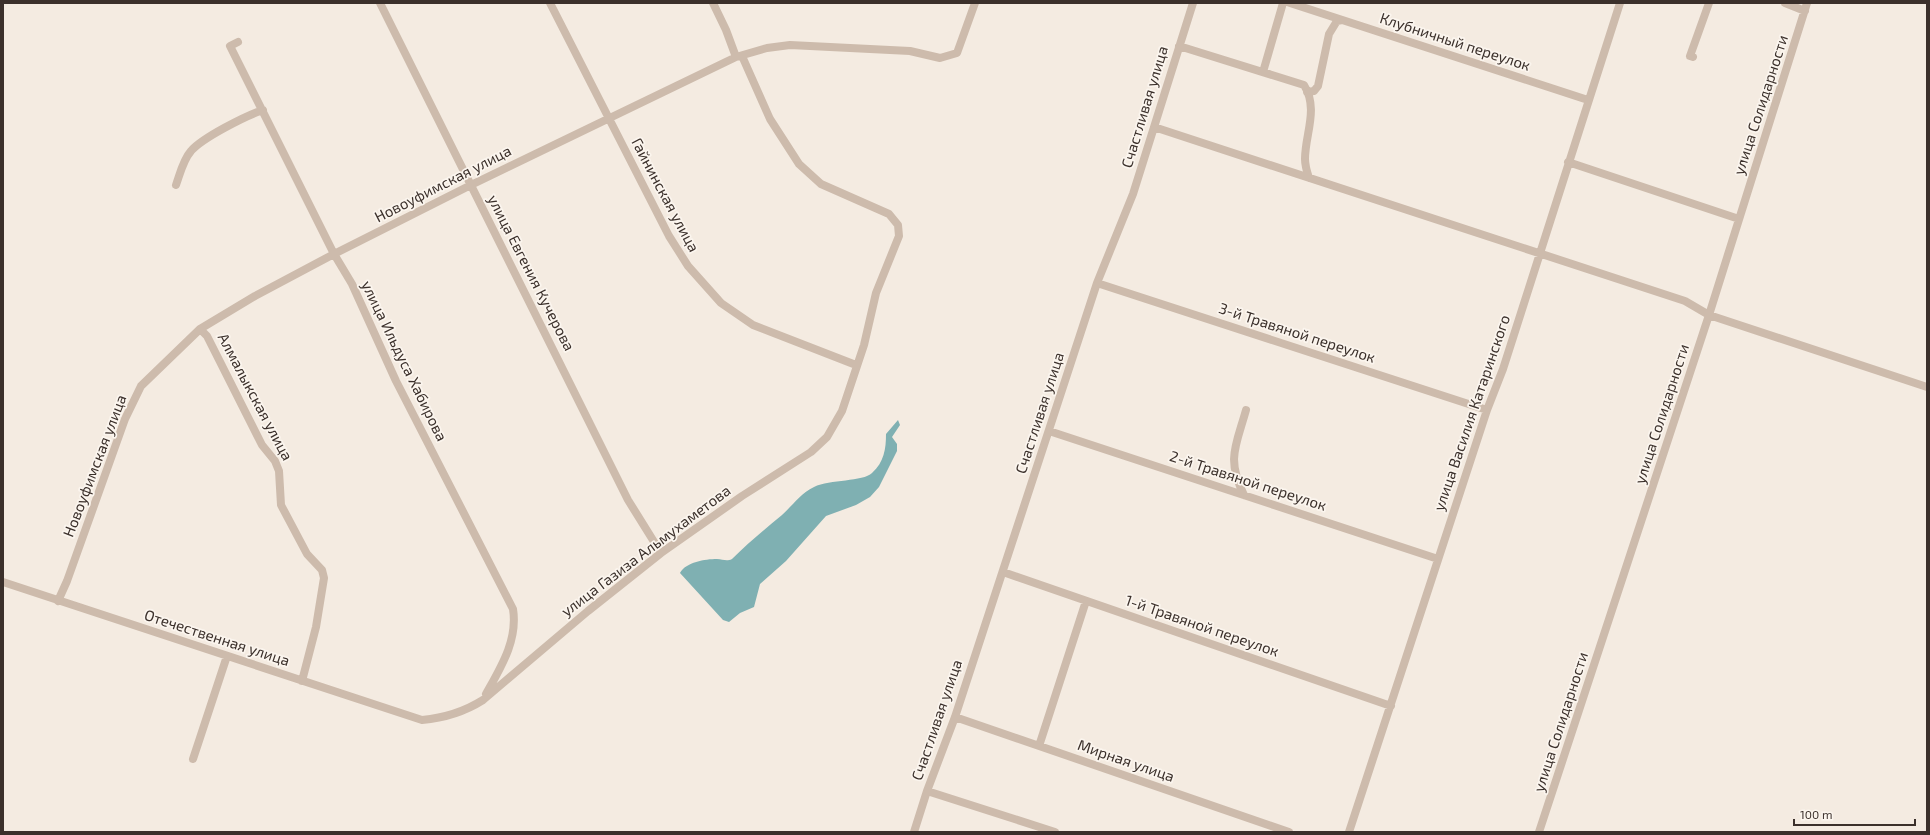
<svg xmlns="http://www.w3.org/2000/svg" width="1930" height="835" viewBox="0 0 1930 835" font-family="'Exo 2',sans-serif">
	<rect width="100%" height="100%" fill="#f4ebe1"/>
	<path fill="#7fb0b2" d="M898,420L900,425L892,437L897,444V451L879,487L870,497L856,505L826,516L786,561L760,584L754,607L740,613L729,622L723,620L680,573C686,562 705,559 717,559C723,559 726,562 732,559C748,543 765,529 782,515C793,505 800,494 814,487C830,479 863,482 872,473C884,462 886,449 886,434Z"/>
	<g fill="none" stroke-linecap="round" stroke-linejoin="round">
		<path stroke="#cdbbac" stroke-width="8" d="M380,3L628,500L661,553
			M550,3L669,236L688,266L721,303L753,325L856,365
			M713,3L726,30L736,57
			M1290,3L1588,100
			M1785,3L1805,11
			M238,42L230,46L334,254L352,284L396,381L513,609C518,640 501,667 486,694
			M1179,46L1304,85C1319,109 1305,134 1305,159C1305,165 1307,172 1309,178
			M1693,57L1690,56L1709,3
			M1263,72L1283,3
			M1307,92L1314,91L1318,86L1329,34L1337,21L1342,20
			M1154,127L1685,301L1709,315L1927,387
			M1568,162L1739,219
			M176,185C180,174 183,160 191,151C202,138 245,116 263,110
			M1097,283L1487,410
			M200,329L207,336L262,445L275,461L279,471L281,505L307,554L322,570L324,578L316,627L302,681
			M1049,431L1438,559
			M1244,495C1226,459 1236,446 1246,410
			M1003,572L1391,706
			M3,582L422,720C444,718 464,712 483,700L588,611L661,553L742,496L811,452L827,437L842,411L864,345L876,293L899,236L898,225L889,214L821,184L799,164L770,119L742,56
			M58,601L67,581L125,419L141,386L200,329L255,296L334,254L471,185L736,57L767,48L790,45L910,51L940,58L957,53L975,3
			M955,717L1289,832
			M1039,746L1086,601
			M193,759L227,656
			M927,791L1055,832
			M914,832L927,791L955,717L1097,283L1133,194L1193,3
			M1349,832L1487,410L1503,369L1620,3
			M1539,832L1709,315L1807,3"/>
	</g>
	<g text-anchor="middle" stroke-width="3.5" stroke-linejoin="round" paint-order="stroke">
		<g font-size="15" fill="#3b302b" stroke="#fbf5ee">
			<text transform="translate(1455 42) rotate(18)" y="5">Клубничный переулок</text>
			<text transform="translate(1761 105) rotate(-72)" y="5">улица Солидарности</text>
			<text transform="translate(1145 107) rotate(-73)" y="5">Счастливая улица</text>
			<text transform="translate(443 184) rotate(-27)" y="5">Новоуфимская улица</text>
			<text transform="translate(665 195) rotate(62)" y="5">Гайнинская улица</text>
			<text transform="translate(531 273) rotate(63)" y="5">улица Евгения Кучерова</text>
			<text transform="translate(1297 333) rotate(18)" y="5">3-й Травяной переулок</text>
			<text transform="translate(404 361) rotate(64)" y="5">улица Ильдуса Хабирова</text>
			<text transform="translate(255 397) rotate(62)" y="5">Алмалыкская улица</text>
			<text transform="translate(1040 413) rotate(-72)" y="5">Счастливая улица</text>
			<text transform="translate(1472 413) rotate(-71)" y="5">улица Василия Катаринского</text>
			<text transform="translate(1662 414) rotate(-72)" y="5">улица Солидарности</text>
			<text transform="translate(95 466) rotate(-69)" y="5">Новоуфимская улица</text>
			<text transform="translate(1248 481) rotate(18)" y="5">2-й Травяной переулок</text>
			<text transform="translate(646 551) rotate(-37)" y="5">улица Газиза Альмухаметова</text>
			<text transform="translate(1202 626) rotate(19)" y="5">1-й Травяной переулок</text>
			<text transform="translate(217 638) rotate(18)" y="5">Отечественная улица</text>
			<text transform="translate(937 720) rotate(-71)" y="5">Счастливая улица</text>
			<text transform="translate(1561 722) rotate(-72)" y="5">улица Солидарности</text>
			<text transform="translate(1126 761) rotate(19)" y="5">Мирная улица</text>
		</g>
	</g>
	<rect width="1930" height="835" fill="none" stroke="#3b302b" stroke-width="8"/>
	<path d="M1794 819v6h121v-6" fill="none" stroke="#3b302b" stroke-width="2"/>
	<text x="1800" y="819" font-size="12" fill="#3b302b" stroke="#fbf5ee" stroke-width="3" paint-order="stroke">100 m</text>
</svg>
